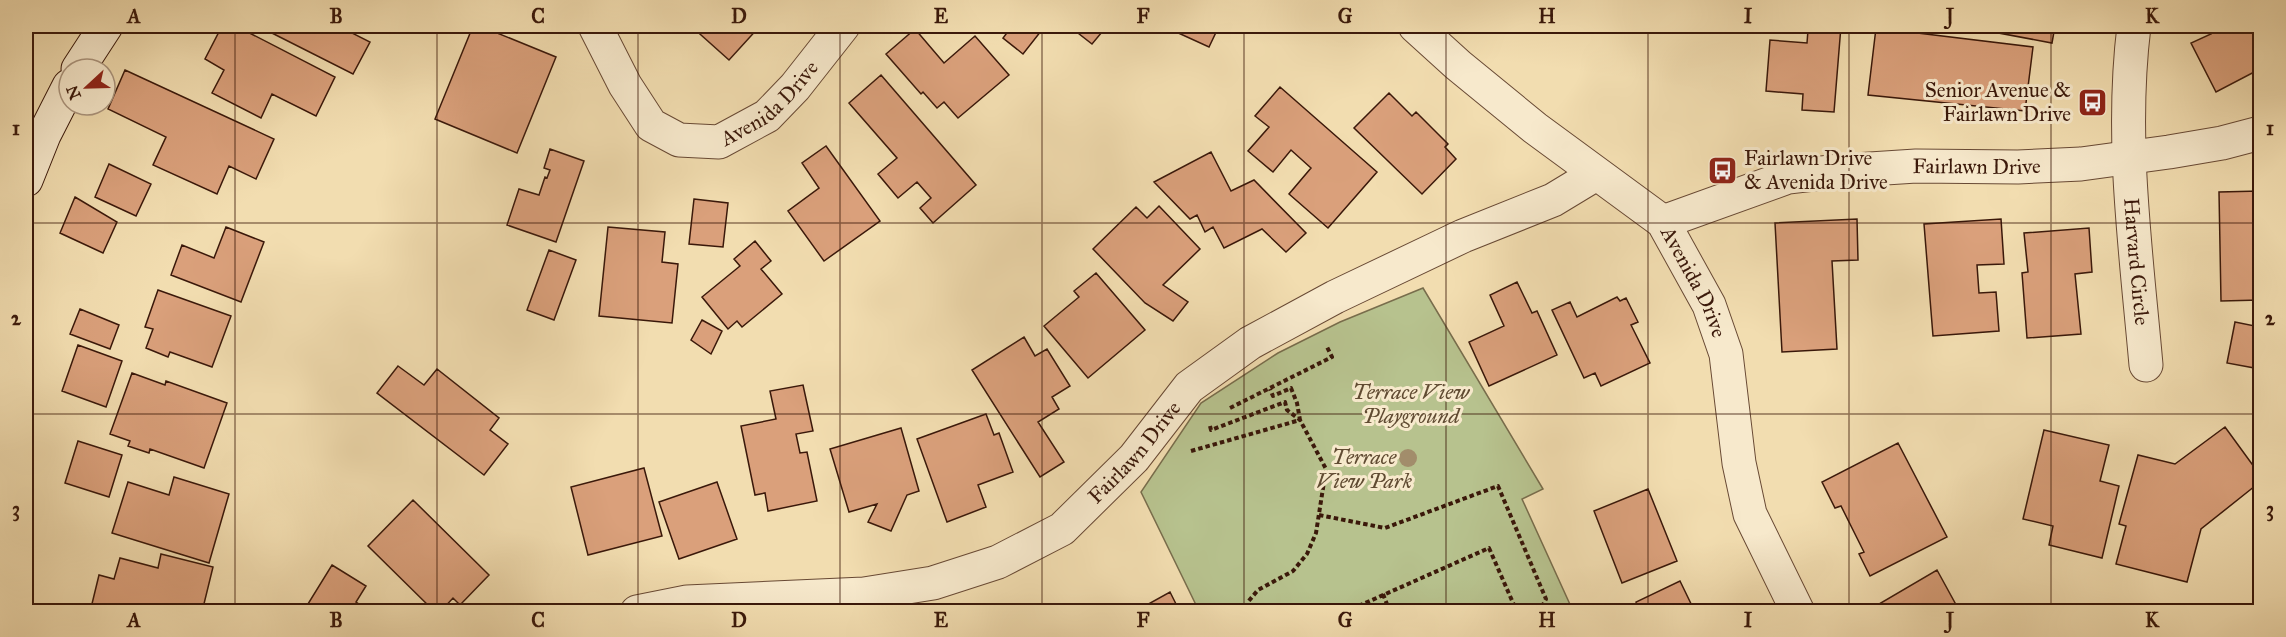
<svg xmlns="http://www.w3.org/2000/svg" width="2286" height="637" viewBox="0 0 2286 637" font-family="'IM FELL Great Primer',serif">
	<rect width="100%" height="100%" fill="#f2ddb0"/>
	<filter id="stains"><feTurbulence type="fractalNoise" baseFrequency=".00333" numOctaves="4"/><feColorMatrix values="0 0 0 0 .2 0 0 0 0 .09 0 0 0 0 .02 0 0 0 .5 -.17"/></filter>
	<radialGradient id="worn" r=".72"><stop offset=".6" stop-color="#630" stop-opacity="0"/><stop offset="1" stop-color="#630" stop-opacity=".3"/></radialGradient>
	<path fill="#b7c28e" stroke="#786d4c" stroke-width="1.5" d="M1423,288L1543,489L1522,499L1573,611H1199L1141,492L1201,403L1278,353L1340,322Z"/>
	<path fill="#daa07b" stroke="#3a180a" stroke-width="1.5" d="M222,26H236L335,77L316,116L272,94L261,118L212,93L224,70L205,59Z
		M258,26H343L342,28L370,42L353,74Z
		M473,26H480L556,57L517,153L435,119Z
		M691,26H760L729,60Z
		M1012,26H1045L1023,54L1003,38Z
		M1069,26H1107L1092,44Z
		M1163,26H1219L1209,47Z
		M1791,26H1841L1834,112L1802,110L1803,94L1766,91L1770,40L1807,43L1808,30L1791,29Z
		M1961,26H2055L2052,43Z
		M2206,26H2260V69L2216,92L2191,43L2211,34Z
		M1876,28L2033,47L2025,111L1868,95Z
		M915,29L944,63L975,36L1009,75L958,118L944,102L937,108L923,92L921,94L886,54Z
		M125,70L274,139L256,179L229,166L217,194L153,165L166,137L108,109Z
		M881,75L976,185L933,223L920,208L931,198L917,182L898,198L878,174L897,158L849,103Z
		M1280,87L1377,172L1328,228L1289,194L1311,168L1291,150L1273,172L1248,151L1269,127L1255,116Z
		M1389,93L1412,116L1416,112L1448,144L1445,147L1456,159L1422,194L1354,128Z
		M826,146L880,221L824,261L788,211L819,188L802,163Z
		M550,149L584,161L556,242L507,225L519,189L539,195L545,177L547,178L550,170L544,168Z
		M1211,152L1231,191L1254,180L1306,233L1286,252L1262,229L1224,248L1213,227L1205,232L1197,215L1190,219L1154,182Z
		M109,164L151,184L136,216L95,197Z
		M2260,191V300L2221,301L2219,192Z
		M75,197L117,222L103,253L60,233Z
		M694,199L728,203L723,247L689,244Z
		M1159,206L1200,249L1163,285L1188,302L1173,321L1145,303L1093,249L1136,207L1147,218Z
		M1857,219L1858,260L1832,261L1837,349L1782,352L1775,223Z
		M2001,219L2004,264L1977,265L1979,293L1996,292L1999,331L1933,336L1924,224Z
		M226,227L264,242L241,302L171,275L182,245L214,258Z
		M608,227L665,232L662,262L678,264L672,323L599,316Z
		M2089,228L2092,272L2075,274L2081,334L2027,338L2022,273L2028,272L2024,233Z
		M755,241L771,261L761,269L782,294L742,327L737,321L728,329L702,297L740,266L734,259Z
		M549,250L576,260L554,320L527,310Z
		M1096,273L1145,330L1088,378L1044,326L1079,297L1074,291Z
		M1517,282L1532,313L1537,311L1557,355L1489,386L1469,342L1504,326L1490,295Z
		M158,290L231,316L212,367L170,352L168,357L146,348L153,329L145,327Z
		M1617,297L1620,301L1626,298L1638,322L1631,325L1650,363L1601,386L1595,373L1584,378L1552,310L1570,302L1577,317Z
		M80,309L119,325L110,349L70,334Z
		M702,320L722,331L711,354L691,340Z
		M2235,322L2260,327V369L2227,363Z
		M1024,337L1035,356L1047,349L1070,386L1052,397L1059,409L1038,422L1064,462L1040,477L972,370Z
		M78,345L122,361L106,407L62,391Z
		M398,366L424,385L437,369L499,418L490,430L508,444L484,475L377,393Z
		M132,373L165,385L166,381L227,403L204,468L150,449L149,453L128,446L130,441L110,434Z
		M803,385L813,431L796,434L800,453L807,452L817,501L768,511L765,493L755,495L741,426L776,419L770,391Z
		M2260,387V423L2254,422Z
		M986,414L994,435L999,433L1013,472L978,485L986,507L947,522L917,439Z
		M2225,427L2260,475V482L2201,529L2187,582L2116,564L2126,526L2119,524L2138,455L2175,464Z
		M901,428L919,491L907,495L891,531L868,522L877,504L849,512L830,449Z
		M2044,430L2109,445L2100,481L2119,486L2102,558L2049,545L2053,526L2023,519Z
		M78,441L122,455L109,497L65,483Z
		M1898,443L1947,537L1870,576L1859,554L1864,552L1841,506L1835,508L1822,482Z
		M644,468L662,536L588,555L571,487Z
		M174,477L229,494L209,563L112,533L128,482L169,495Z
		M717,482L737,539L679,559L659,502Z
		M1648,489L1677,561L1622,583L1594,511Z
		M413,500L489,575L460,605L453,598L440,612H435L368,546Z
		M161,554L213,567L202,612H90L99,575L114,579L120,558L158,568Z
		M332,565L366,586L356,602L371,612H303Z
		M1937,570L1960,612H1883L1879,604Z
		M1680,581L1695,612H1640L1636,602Z
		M1170,592L1180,612H1134Z"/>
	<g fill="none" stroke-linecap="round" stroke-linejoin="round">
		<defs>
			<g id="street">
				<path id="s1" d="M595,26L625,85L651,125L679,140L719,142L767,116L795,87L843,26"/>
				<path id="s2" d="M1415,26L1458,65L1535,128L1663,222L1709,305L1726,354L1739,463L1750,514L1798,612"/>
				<path id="s3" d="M2134,26C2120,139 2136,251 2146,365"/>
				<path id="s4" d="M1663,222L1788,177L1839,171L1916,166L2018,167L2081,164L2169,152L2222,143L2260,133"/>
				<path id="s5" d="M637,612L687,602L864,594L933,583L998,562L1062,529L1134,458L1189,387L1250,343L1335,297L1463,236L1553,200L1596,174"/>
			</g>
			<path id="secondary" d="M78,69L106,26
				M26,180L44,135L69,86"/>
		</defs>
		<use href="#street" stroke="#684934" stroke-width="35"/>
		<use href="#secondary" stroke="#3a180a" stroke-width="35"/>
		<path stroke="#3a180a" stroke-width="4" stroke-dasharray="4.5 3" stroke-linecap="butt" d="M1230,408L1332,357L1327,347H1325
			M1210,426L1211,430L1285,402L1287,410L1300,420L1326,469L1316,533L1307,554L1293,571L1258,590L1247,603L1246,612
			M1191,451L1300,420L1297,403L1291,388L1273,396L1270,389
			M1319,515L1385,528L1498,486L1546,599L1539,612
			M1383,594L1390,612
			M1345,612L1489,548L1517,612"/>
		<use href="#street" stroke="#f7e9cc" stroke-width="33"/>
		<use href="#secondary" stroke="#f7e9cc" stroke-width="33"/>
	</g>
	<circle fill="#a28d6b" cx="1408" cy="458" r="9"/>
	<path fill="none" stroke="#3a180a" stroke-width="1.5" stroke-opacity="0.55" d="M235,26V612M437,26V612M638,26V612M840,26V612M1042,26V612M1244,26V612M1446,26V612M1648,26V612M1849,26V612M2051,26V612M26,223H2260M26,414H2260"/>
	<defs>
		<symbol id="bus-square" viewBox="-11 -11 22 22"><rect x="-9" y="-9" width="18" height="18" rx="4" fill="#8f2418" stroke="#f7e9cc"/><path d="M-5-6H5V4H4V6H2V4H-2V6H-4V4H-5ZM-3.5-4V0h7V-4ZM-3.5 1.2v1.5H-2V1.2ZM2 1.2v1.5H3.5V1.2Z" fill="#fff"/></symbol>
	</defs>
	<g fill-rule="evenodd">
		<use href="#bus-square" x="2076" y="86" width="33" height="33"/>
		<use href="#bus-square" x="1706" y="154" width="33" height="33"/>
	</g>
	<g text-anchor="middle" stroke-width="6" stroke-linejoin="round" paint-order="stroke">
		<g font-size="21" fill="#3a180a" stroke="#f7e9cc" text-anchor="end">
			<text x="2071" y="97">Senior Avenue &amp;<tspan x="2071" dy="24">Fairlawn Drive</tspan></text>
			<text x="1744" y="165" text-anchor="start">Fairlawn Drive<tspan x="1744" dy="24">&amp; Avenida Drive</tspan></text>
		</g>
		<g font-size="21" fill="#3a180a" stroke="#f7e9cc">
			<text dy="7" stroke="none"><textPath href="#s1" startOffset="250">Avenida Drive</textPath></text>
			<text dy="7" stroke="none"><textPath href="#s4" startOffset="322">Fairlawn Drive</textPath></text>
			<text dy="7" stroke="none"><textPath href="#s3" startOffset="236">Harvard Circle</textPath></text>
			<text dy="7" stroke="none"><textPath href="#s2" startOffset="384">Avenida Drive</textPath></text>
			<text dy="7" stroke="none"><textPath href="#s5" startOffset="544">Fairlawn Drive</textPath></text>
		</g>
		<g font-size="21" font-style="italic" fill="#604b32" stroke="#f7e9cc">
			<text x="1411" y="399">Terrace View<tspan x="1411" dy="24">Playground</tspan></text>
			<text x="1364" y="464">Terrace<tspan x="1364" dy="24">View Park</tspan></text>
		</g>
	</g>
	<rect width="2286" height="637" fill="none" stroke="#f2ddb0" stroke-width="66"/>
	<g transform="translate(87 87) rotate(248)"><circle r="28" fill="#f7e9cc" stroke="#ab957e" stroke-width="1.5"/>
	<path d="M0-4.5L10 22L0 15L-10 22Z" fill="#8f2418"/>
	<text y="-9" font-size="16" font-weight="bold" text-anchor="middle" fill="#3a180a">N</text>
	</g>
	<rect x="33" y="33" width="2220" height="571" fill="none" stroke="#3a180a" stroke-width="2"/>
	<g font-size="20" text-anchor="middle" font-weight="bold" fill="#3a180a">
		<text x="134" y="23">A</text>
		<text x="336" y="23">B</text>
		<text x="538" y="23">C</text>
		<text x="739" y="23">D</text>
		<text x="941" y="23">E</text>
		<text x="1143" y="23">F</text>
		<text x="1345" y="23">G</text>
		<text x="1547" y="23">H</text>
		<text x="1748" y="23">I</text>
		<text x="1950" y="23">J</text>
		<text x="2152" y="23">K</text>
		<text x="16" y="135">1</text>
		<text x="2270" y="135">1</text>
		<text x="16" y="325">2</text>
		<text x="2270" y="325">2</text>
		<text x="16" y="516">3</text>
		<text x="2270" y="516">3</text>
		<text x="134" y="627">A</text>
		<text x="336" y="627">B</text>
		<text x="538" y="627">C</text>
		<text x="739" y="627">D</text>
		<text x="941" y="627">E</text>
		<text x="1143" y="627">F</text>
		<text x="1345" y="627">G</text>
		<text x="1547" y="627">H</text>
		<text x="1748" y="627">I</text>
		<text x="1950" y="627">J</text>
		<text x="2152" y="627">K</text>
	</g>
	<rect width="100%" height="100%" filter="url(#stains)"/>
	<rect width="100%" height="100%" fill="url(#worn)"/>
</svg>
